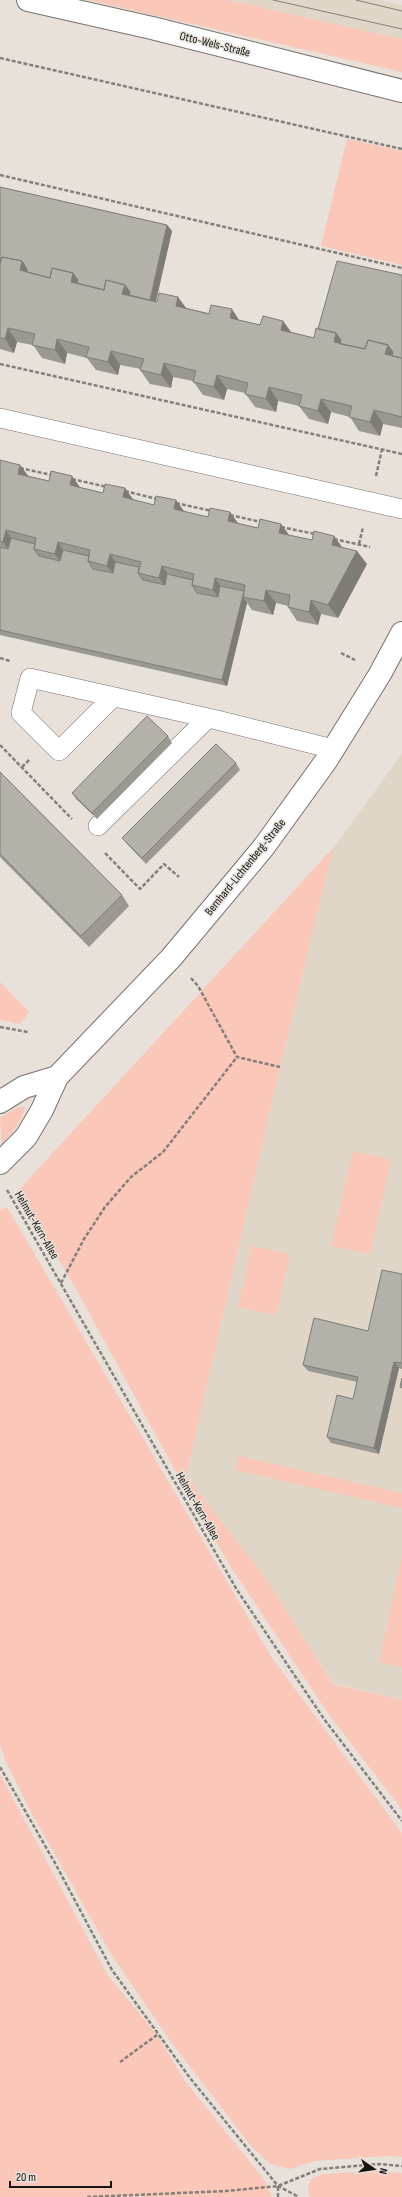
<svg xmlns="http://www.w3.org/2000/svg" width="402" height="2197" viewBox="0 0 402 2197" font-family="'Sofia Sans Condensed',sans-serif">
	<rect width="100%" height="100%" fill="#e7e1d9"/>
	<path fill="#e0d6c7" d="M228,0H379L402,5V39Z
		M402,754V1700L333,1683L265,1577L186,1476L280,1067L333,848Z"/>
	<path fill="#fac7b8" d="M88,0H228L402,39V72Z
		M347,139L402,151V265L321,246Z
		M333,848L280,1067L186,1476L265,1577L333,1684L402,1700V1810L327,1712L229,1564L187,1492L70,1278L17,1192Z
		M0,982L29,1012L20,1024L0,1020Z
		M19,1107H25C22,1122 12,1132 2,1144L0,1118Z
		M353,1151L391,1160L370,1254L331,1246Z
		M7,1207L272,1658L402,1833V2157L387,2156L315,2161L290,2169L270,2164L251,2146L171,2042L111,1954L31,1812L5,1760L0,1744V1210Z
		M252,1246L290,1254L276,1315L238,1307Z
		M238,1456L402,1493V1508L235,1470Z
		M402,1556V1667L379,1662Z
		M0,1774L107,1974L157,2035L185,2081L263,2178L272,2197H0Z
		M378,2171L402,2173V2197H311L309,2195L308,2189L311,2179L322,2174Z"/>
	<g fill="none" stroke-linecap="round" stroke-linejoin="round">
		<defs>
			<path id="lane" d="M0,418L402,509
				M113,697L59,751L21,713L30,678L217,720L333,749
				M98,826L208,718"/>
			<path id="street" d="M0,1102L24,1087L57,1077
				M0,1163L26,1137L42,1110L57,1077L171,958L263,848L326,761L380,674L402,633"/>
			<path id="secondary" d="M28,0L152,28L402,91"/>
		</defs>
		<use href="#lane" stroke="#78736c" stroke-width="20"/>
		<use href="#street" stroke="#78736c" stroke-width="24"/>
		<use href="#secondary" stroke="#78736c" stroke-width="24"/>
		<path stroke="#837f7a" stroke-width="2.5" stroke-dasharray="4 2" stroke-linecap="butt" d="M0,58L402,149
			M0,175L402,268
			M0,364L402,454
			M20,468L52,475
			M376,476L382,449
			M72,479L107,487
			M125,491L157,499
			M176,503L212,511
			M230,515L261,522
			M281,527L315,534
			M334,539L370,547
			M359,544L363,527
			M341,653L355,660
			M0,658L10,661
			M0,745L72,819
			M22,767L30,759
			M105,853L140,889L164,864L179,877
			M191,978L198,986L237,1057L280,1067
			M0,1027L28,1032
			M7,1190L237,1590L324,1719L402,1821
			M61,1283L84,1239L105,1207L131,1177L163,1152L237,1057
			M0,1767L55,1863L112,1970L190,2078L278,2186L299,2197
			M120,2062L157,2035
			M87,2197L226,2191L278,2186L320,2169L379,2164L402,2166
			M278,2197V2186"/>
		<use href="#lane" stroke="#fff" stroke-width="19"/>
		<use href="#street" stroke="#fff" stroke-width="22"/>
		<use href="#secondary" stroke="#fff" stroke-width="22"/>
		<path stroke="#837f7a" stroke-width="1" d="M273,0L402,29
			M356,0L402,11"/>
	</g>
	<path fill="#9a9890" d="M0,187L167,225L172,231L156,302L178,297L186,308L260,325L283,321L291,332L314,338L318,329L402,275V428L383,424L380,436L359,431L350,417L331,412L328,424L309,419L299,406L278,401L276,412L255,407L245,393L227,389L224,400L203,395L193,381L173,377L171,388L150,384L140,370L141,369L120,365L118,375L96,370L87,358L67,353L65,364L42,358L33,345L17,342L14,353L0,349Z
		M0,460L28,476L103,493L125,488L133,500L154,505L176,500L184,512L208,517L230,512L238,524L258,528L281,524L289,535L312,540L334,536L342,547L367,564L338,618L321,614L318,625L297,621L288,607V606L276,603L273,615L252,610L247,603L227,686L0,635Z
		M168,736L172,743L97,819L76,799L72,793Z
		M236,763L240,770L146,864L127,844L122,838Z
		M0,772L122,895L129,906L89,947L0,857Z
		M402,1274V1369L399,1368L379,1454L331,1443L327,1437L353,1399L357,1382L308,1371L303,1365L368,1331Z"/>
	<path fill="#7d7c76" d="M167,225L172,231L153,313L149,306Z
		M22,261L32,275L20,270Z
		M73,273L82,287L71,282Z
		M125,285L134,299L122,294Z
		M178,297L188,311L176,306Z
		M232,309L241,323L230,318Z
		M283,321L293,335L281,330Z
		M8,328L17,342L14,353L5,339Z
		M336,333L346,347L334,342Z
		M57,339L67,353L65,364L55,350Z
		M388,345L397,359L385,354Z
		M111,351L120,365L118,375L108,362Z
		M164,363L173,377L171,388L161,375Z
		M217,375L227,389L224,400L214,387Z
		M269,387L278,401L276,412L266,399Z
		M321,399L331,412L328,424L318,411Z
		M374,410L383,424L380,436L370,422Z
		M20,465L30,478L18,474Z
		M72,476L82,490L70,485Z
		M125,488L135,502L123,497Z
		M176,500L186,514L174,509Z
		M230,512L240,526L228,521Z
		M281,524L291,538L279,533Z
		M6,530L15,544L13,556L3,542Z
		M334,536L344,550L332,545Z
		M58,542L67,556L65,568L55,554Z
		M357,551L367,564L338,618L328,605Z
		M110,554L120,568L117,579L107,566Z
		M162,566L172,580L169,591L159,578Z
		M215,578L225,592L222,603L213,590Z
		M266,590L276,603L273,615L264,601Z
		M244,591L243,597L247,603L227,686L222,680Z
		M311,600L321,614L318,625L309,612Z
		M394,1362L399,1368L379,1454L374,1448Z"/>
	<path fill="#b3b1a8" stroke="#7d7c76" d="M0,187L167,225L150,300L129,295L130,292L125,285L106,280L104,290L77,283L78,280L73,273L52,268L50,278L27,272V269L22,261L2,257L0,263Z
		M2,257L22,261L20,270L50,278L52,268L73,273L71,282L104,290L106,280L125,285L122,294L157,302L159,293L178,297L176,306L209,314L211,305L232,309L230,318L260,325L263,316L283,321L281,330L314,338L316,328L336,333L334,342L365,349L368,340L388,345L385,354L402,358V417L374,410L370,422L349,417L352,406L321,399L318,411L299,406L302,395L269,387L266,399L245,394L248,383L217,375L214,387L193,382L196,371L164,363L161,375L140,370L144,359L111,351L108,362L86,357L89,347L57,339L55,350L32,345L35,334L8,328L5,339L0,338V263Z
		M337,261L402,275V358L392,356L393,352L388,345L368,340L365,349L340,344L341,340L336,333L318,329Z
		M0,460L20,465L18,474L49,481L51,471L72,476L70,485L103,493L105,484L125,488L123,497L154,505L156,496L176,500L174,509L208,517L210,508L230,512L228,521L258,528L260,519L281,524L279,533L312,540L314,531L334,536L332,545L357,551L328,605L311,600L309,612L288,607L290,595L266,590L264,601L243,597L245,585L215,578L213,590L192,585L194,574L162,566L159,578L138,573L141,562L110,554L107,566L88,561L90,550L58,542L55,554L34,549L36,538L6,530L3,542L0,541Z
		M11,538L35,544L34,549L39,556L60,561L63,550L89,556L88,561L93,569L113,573L115,562L139,567L138,573L143,580L165,585L167,574L193,580L192,585L197,593L218,597L220,586L244,591L222,680L0,630V547L8,549Z
		M147,716L168,736L92,813L72,793Z
		M216,744L236,763L142,858L122,838Z
		M0,772L122,895L81,936L0,854Z
		M382,1270L402,1274V1363L394,1362L374,1448L327,1437L337,1395L353,1399L358,1377L303,1365L314,1318L368,1331Z
		M402,1378V1388L400,1387Z"/>
	<g text-anchor="middle" stroke-width="3" stroke-linejoin="round" paint-order="stroke">
		<g font-size="12" fill="#161412" stroke="#e7e1d9">
			<text transform="translate(215 44) rotate(14)" y="4">Otto-Wels-Straße</text>
			<text transform="translate(245 867) rotate(-51)" y="4">Bernhard-Lichtenberg-Straße</text>
			<text transform="translate(37 1225) rotate(60)" y="4">Helmut-Kern-Allee</text>
			<text transform="translate(198 1506) rotate(60)" y="4">Helmut-Kern-Allee</text>
		</g>
	</g>
	<g transform="translate(374 2169) rotate(103)" stroke="#e7e1d9" stroke-width="3" paint-order="stroke">
	<path d="M0-3L7 15L0 10L-7 15Z" fill="#161412"/>
	<text y="-6" font-size="11" font-weight="bold" text-anchor="middle" fill="#161412">N</text>
	</g>
	<path d="M10 2181v6h101v-6" fill="none" stroke="#161412" stroke-width="2"/>
	<text x="16" y="2181" font-size="12" fill="#161412" stroke="#e7e1d9" stroke-width="3" paint-order="stroke">20 m</text>
</svg>
